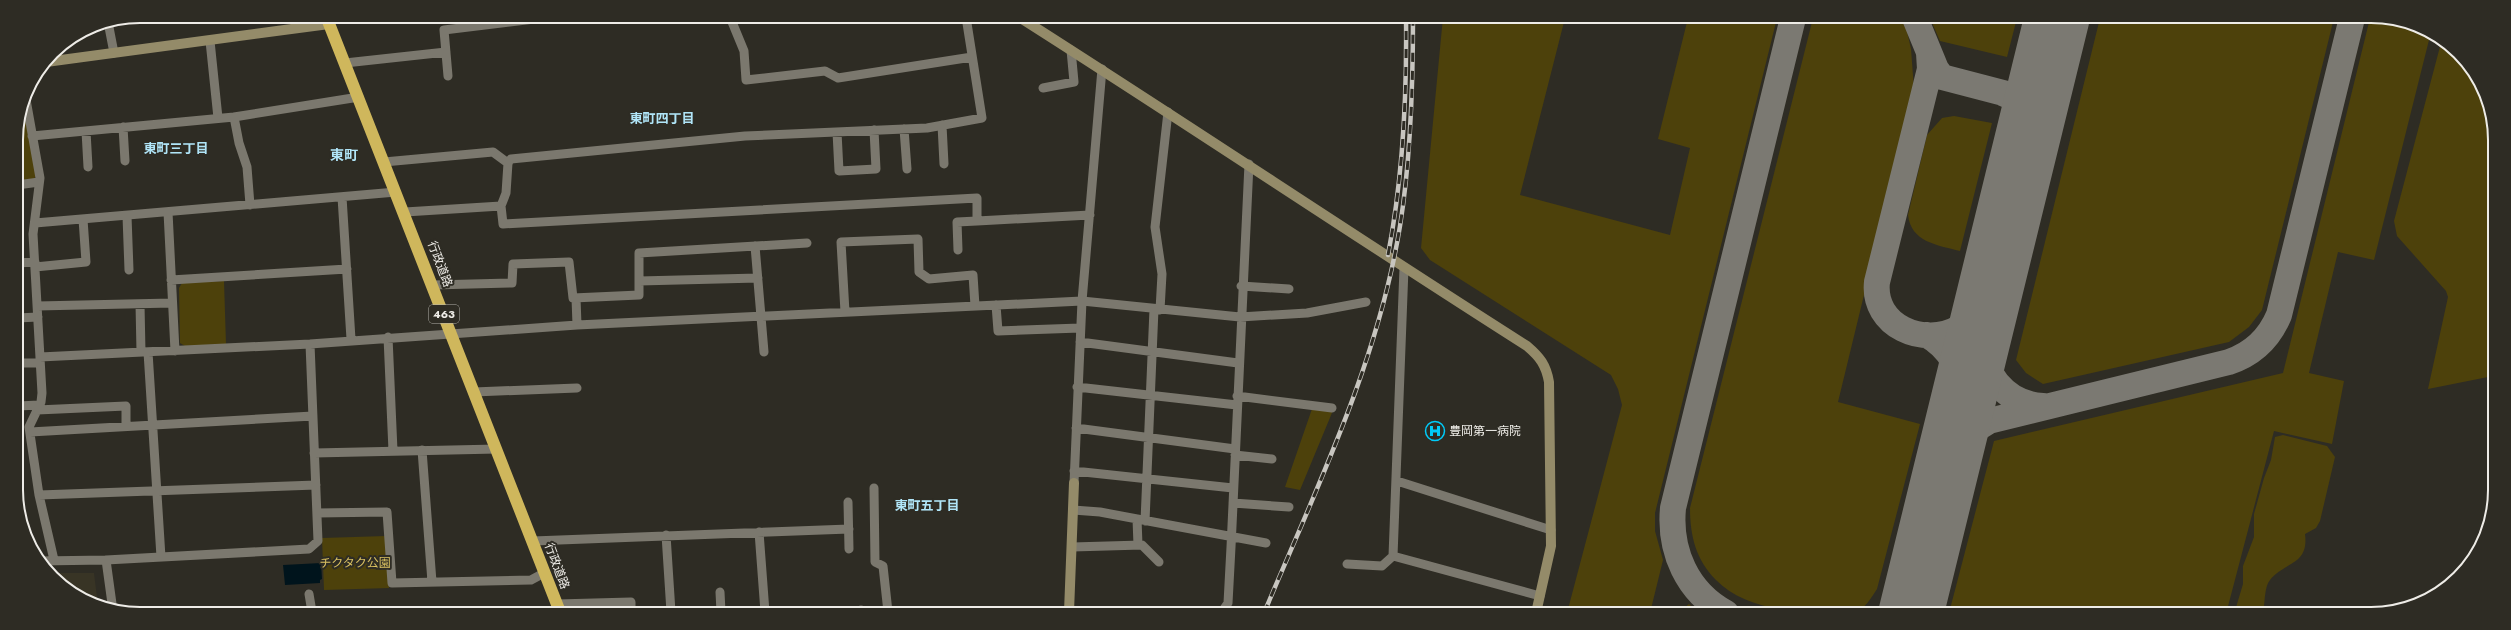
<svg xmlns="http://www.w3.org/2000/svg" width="2511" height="630" viewBox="0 0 2511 630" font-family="Jost,'Noto Sans JP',sans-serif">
	<rect width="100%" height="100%" fill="#2e2c24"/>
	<path fill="#383425" d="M49,573H94L98,605L78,598Z"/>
	<path fill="#4d410b" d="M1443,17L1565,18L1520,195L1670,235L1690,148L1658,139L1688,18H1777L1655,513V531L1663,560L1650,613H1567L1622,405L1618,389L1611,375L1430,260L1421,248Z
		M1813,18H1904L1911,49L1914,89L1838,402L1920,424L1877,589C1871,598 1865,609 1854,613C1848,615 1839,613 1833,613C1795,613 1744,609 1716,580C1696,560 1690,536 1690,508Z
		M1930,18H2017L2007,57L1940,41Z
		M2100,18H2334L2262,310L2249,327L2229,342L2043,384L2026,373L2016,360Z
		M2370,18H2396L2431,32L2374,260L2338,252L2309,373L2344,381L2332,444L2274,431L2226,614L1949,613L1994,441L2283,373Z
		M2442,39C2470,61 2481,83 2493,116V376L2428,389L2448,297L2446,291L2397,236L2394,221Z
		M1954,116L1992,123L1960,251C1937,245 1911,242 1908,215L1927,135L1942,118Z
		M19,120L27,123L36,176L33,180L17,181L16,132Z
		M224,281L226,344L185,346L180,343L179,288L182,283Z
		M1313,406L1334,408L1300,490L1285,487Z
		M2283,435L2327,446L2335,457L2320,521L2316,528L2305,534C2309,566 2285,561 2270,580C2264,587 2265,604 2263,614H2234L2243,584V566L2254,537V514L2264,478L2271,460L2275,437Z
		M386,536L389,588L324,590L322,538Z
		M1689,604L1698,613H1683L1684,608Z"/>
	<path fill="#00141c" d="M321,563L322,579L320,580V583L285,585L283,565Z"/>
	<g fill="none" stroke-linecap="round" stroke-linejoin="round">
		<path stroke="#7b7972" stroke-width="26" d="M1915,18L1936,69L1942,77L2011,95L2030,91L2042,79
			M1929,53L1930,69L1877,282C1872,326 1924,348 1959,328C1973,321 1981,308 1989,295
			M2005,94C2021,100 2029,111 2030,128
			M1927,335C1950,348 1960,369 1965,394
			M1978,341C1986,375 2005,404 2043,406
			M1949,457L1965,436L1989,421L2229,362C2253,354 2269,339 2279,315L2352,18
			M1726,613C1687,592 1669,551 1673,508L1793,18"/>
		<path stroke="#7b7972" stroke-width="65" d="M1911,613L2057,18"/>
		<path stroke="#7b786e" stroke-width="9" d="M730,17L744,51L746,80L825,71L838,78L972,57
			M108,22L114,53
			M210,41L218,118
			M345,63L446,52
			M448,76L444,30L559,16
			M1043,88L1074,82L1071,50
			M25,94L40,178L33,234L42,393L41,402L29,427L39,495L54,560
			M234,117L239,143L247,167L250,205
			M942,125L944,164
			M123,127L125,161
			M904,129L907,169
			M86,131L88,167
			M837,132L839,171L876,169L874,130
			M32,136L234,117L359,97
			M384,162L493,152L508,163
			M17,185L39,182
			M342,197L351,339
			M501,206L503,224L977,198V221L957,222L958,250
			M168,212L175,351
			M405,212L501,206L506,193L508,163L511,159L745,136L927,128L982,118L966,17
			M127,216L129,270
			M977,221L1090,215
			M35,223L396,192
			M755,246L764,352
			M17,263L35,262
			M35,267L86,262L83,219
			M171,280L347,269
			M639,281L758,278
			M433,285L512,283L513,264L569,262L573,298L639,295V253L807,243
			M1241,286L1289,289
			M576,298L577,325
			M140,304L141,352
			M996,305L998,331L1080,328
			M37,306L172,303
			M1160,310L1162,274L1155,227L1168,112
			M845,312L841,242L918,239L919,272L929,279L973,275L975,306
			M17,318L38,317
			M388,337L393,451
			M1080,342L1238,363
			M148,352L161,557
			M40,357L310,344L577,325L1082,301L1240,317L1307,313L1366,302
			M18,363H40
			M1077,387L1237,405
			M474,392L577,388
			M1237,396L1332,408
			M18,406L39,405
			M37,410L126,406V426
			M1076,428L1235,449
			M30,432L313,416
			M422,450L432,582
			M314,453L497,449
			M1235,455L1272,459
			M1074,471L1233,488
			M1397,481L1551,530
			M1074,483L1082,301L1102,69
			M874,488L875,562L883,566L888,612
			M39,495L316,485
			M848,502L849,549
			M1233,503L1289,507
			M1073,510L1100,512L1266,543
			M317,513L387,512L392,583L531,580L544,573
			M1137,519L1138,545
			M1145,521L1154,309
			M759,532L765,612
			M666,535L671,612
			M533,541L849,529
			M1072,547L1142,545L1159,562
			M1393,556L1540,596
			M106,560L113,611
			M39,561L106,560L309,549L318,541L310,344
			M1347,564L1382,566L1393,556L1404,268
			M720,592L721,612
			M309,594L312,612
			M557,604L631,602V612
			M2406,608L2431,597
			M861,610V612
			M358,611V612
			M1221,613L1228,603L1231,547L1249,164"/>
		<path stroke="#948b69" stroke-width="10" d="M1019,17C1189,125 1357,238 1527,346C1540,357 1546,365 1549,382L1551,546L1536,613
			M46,62L329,24
			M1069,612L1074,483"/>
		<path stroke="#cfb75c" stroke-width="12" d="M326,16L560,612"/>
		<defs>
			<path id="rail" d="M1388,255C1403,177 1407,96 1406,17
				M1264,613C1317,487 1378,362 1400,226C1411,158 1413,86 1413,17"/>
		</defs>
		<use href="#rail" stroke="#c8c6c0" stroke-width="4.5"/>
		<use href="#rail" stroke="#2e2c24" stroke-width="3" stroke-dasharray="9" stroke-linecap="butt"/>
	</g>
	<defs>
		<symbol id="hospital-ring" viewBox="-11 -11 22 22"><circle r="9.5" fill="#2e2c24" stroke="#00cbf9" stroke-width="1.5"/><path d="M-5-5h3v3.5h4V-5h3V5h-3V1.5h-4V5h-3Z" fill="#00cbf9"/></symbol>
	</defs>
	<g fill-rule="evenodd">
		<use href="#hospital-ring" x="1424" y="420" width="22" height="22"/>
	</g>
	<g text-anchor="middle" stroke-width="4" stroke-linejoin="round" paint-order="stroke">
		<rect fill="#2e2c24" stroke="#b4b2ac" stroke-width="1" x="429" y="305" width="30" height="18" rx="3"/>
		<g font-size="11" font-weight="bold" fill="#eeece7">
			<text x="444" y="318">463</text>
		</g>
		<g font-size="12" fill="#eeece7" stroke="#2e2c24">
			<text transform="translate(440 264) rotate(69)" y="4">行政道路</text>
			<text transform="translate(557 566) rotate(69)" y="4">行政道路</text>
		</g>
		<g font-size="12" fill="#eeece7" stroke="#2e2c24" text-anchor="start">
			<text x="1449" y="435">豊岡第一病院</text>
		</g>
		<g font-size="12" fill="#dac161" stroke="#2e2c24">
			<text x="355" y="567">チクタク公園</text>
		</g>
		<g font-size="13" font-weight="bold" fill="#b0e5f8" stroke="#2e2c24">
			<text x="662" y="123">東町四丁目</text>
			<text x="176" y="153">東町三丁目</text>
			<text x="927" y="510">東町五丁目</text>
		</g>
		<g font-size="14" font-weight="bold" fill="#b0e5f8" stroke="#2e2c24">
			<text x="344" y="160">東町</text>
		</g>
	</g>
	<path d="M0 0H2511V630H0ZM140 23H2371A117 117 0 0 1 2488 140V490A117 117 0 0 1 2371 607H140A117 117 0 0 1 23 490V140A117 117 0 0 1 140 23Z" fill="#2e2c24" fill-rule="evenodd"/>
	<path fill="none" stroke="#eeece7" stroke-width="2" d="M140 23H2371A117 117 0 0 1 2488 140V490A117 117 0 0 1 2371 607H140A117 117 0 0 1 23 490V140A117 117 0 0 1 140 23Z"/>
</svg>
